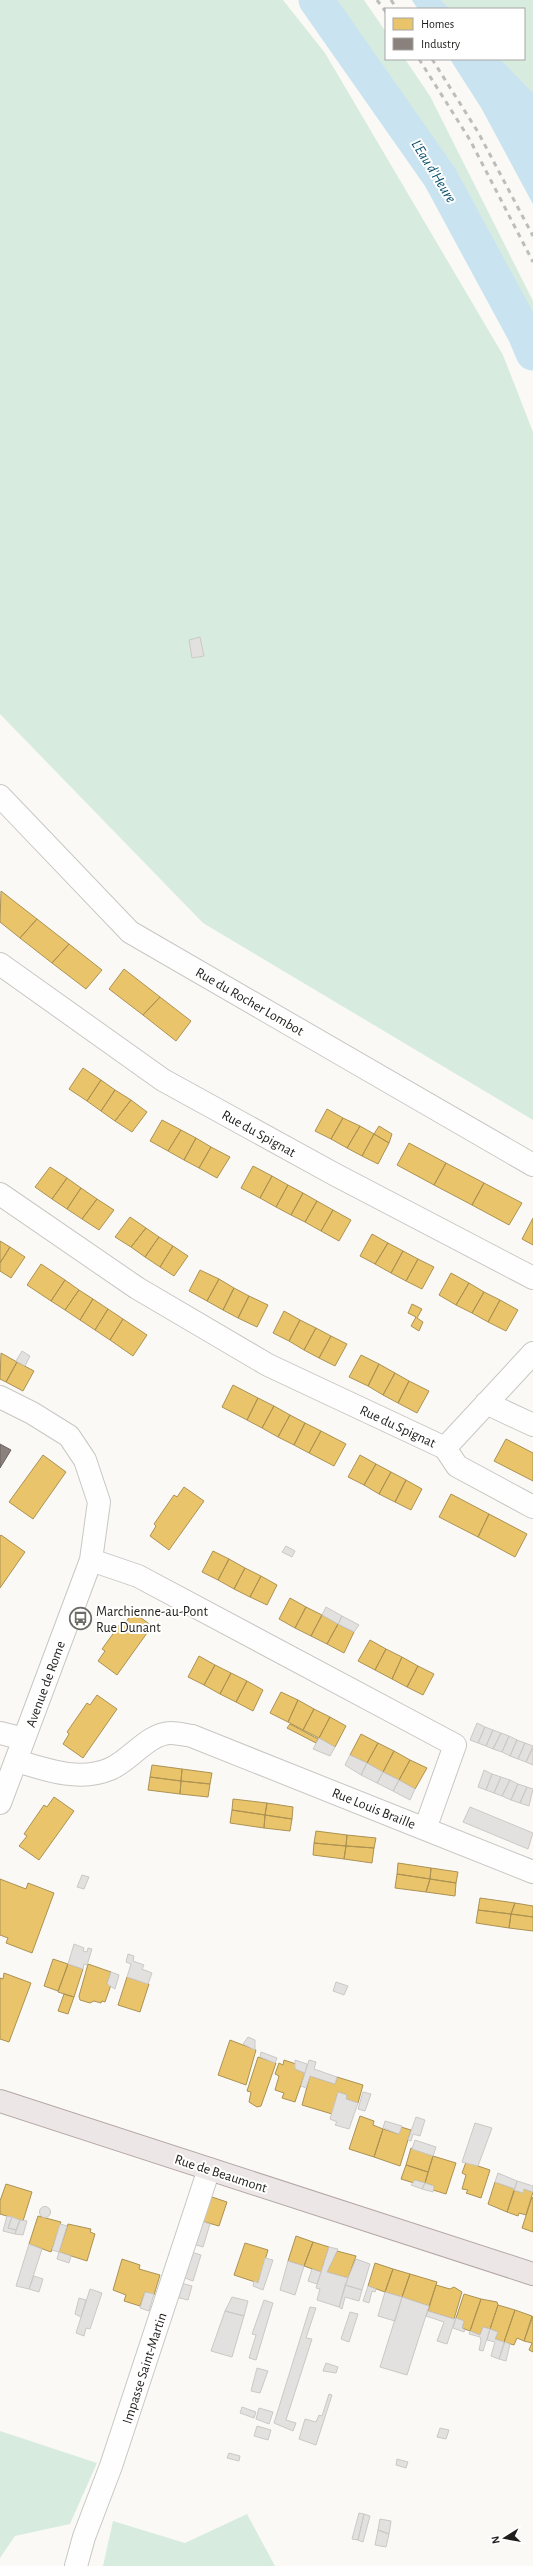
<svg xmlns="http://www.w3.org/2000/svg" width="533" height="2566" viewBox="0 0 533 2566" font-family="'Alegreya Sans',sans-serif">
	<rect width="100%" height="100%" fill="#faf9f5"/>
	<path fill="#d7ecdf" d="M0,0H283L325,53L503,355L533,432V1120L203,923L0,714Z
		M330,0H364L386,32V59H405L430,96L533,301V329L450,170Z
		M412,0H533V204L482,109L450,59H524V9H418Z
		M0,2431L97,2463L70,2524L15,2536L0,2558Z
		M247,2514L275,2566H103L113,2521L185,2543Z"/>
	<path fill="#cae3f1" d="M412,0H440L450,9H418Z
		M450,59H500L533,93V204L482,109Z"/>
	<path fill="#e9c46a" stroke="#ac9253" d="M1,891L37,919L20,938L0,922Z
		M37,919L69,944L52,963L20,938Z
		M69,944L102,970L86,989L52,963Z
		M124,969L160,997L143,1015L109,989Z
		M160,997L191,1021L176,1041L143,1015Z
		M83,1068L101,1080L87,1101L69,1089Z
		M101,1080L115,1090L101,1111L87,1101Z
		M115,1090L131,1100L115,1121L101,1111Z
		M131,1100L147,1112L132,1132L115,1121Z
		M327,1109L343,1118L331,1139L315,1131Z
		M343,1118L360,1126L347,1148L331,1139Z
		M162,1120L181,1130L168,1151L150,1141Z
		M360,1126L374,1134L362,1156L347,1148Z
		M379,1126L392,1134L389,1143L374,1134Z
		M181,1130L196,1138L184,1160L168,1151Z
		M374,1134L389,1143L378,1164L362,1156Z
		M196,1138L211,1147L199,1168L184,1160Z
		M409,1143L446,1163L434,1185L397,1165Z
		M211,1147L230,1157L217,1178L199,1168Z
		M446,1163L484,1183L472,1205L434,1185Z
		M253,1166L272,1176L260,1198L241,1188Z
		M50,1167L67,1178L52,1199L35,1187Z
		M272,1176L288,1185L276,1207L260,1198Z
		M67,1178L81,1188L67,1209L52,1199Z
		M484,1183L522,1203L509,1225L472,1205Z
		M288,1185L303,1193L291,1215L276,1207Z
		M81,1188L97,1199L82,1219L67,1209Z
		M303,1193L317,1201L305,1222L291,1215Z
		M97,1199L114,1210L99,1230L82,1219Z
		M317,1201L333,1210L321,1231L305,1222Z
		M333,1210L351,1220L339,1241L321,1231Z
		M130,1217L146,1228L131,1247L115,1237Z
		M533,1218V1245L522,1239Z
		M146,1228L159,1237L145,1257L131,1247Z
		M372,1234L388,1243L375,1264L360,1256Z
		M159,1237L173,1246L160,1267L145,1257Z
		M0,1241L10,1247L0,1263Z
		M388,1243L403,1251L391,1273L375,1264Z
		M173,1246L188,1256L174,1276L160,1267Z
		M10,1247L25,1257L11,1278L0,1271V1263Z
		M403,1251L418,1259L406,1281L391,1273Z
		M418,1259L434,1267L422,1289L406,1281Z
		M41,1264L65,1280L51,1301L27,1285Z
		M200,1270L219,1279L207,1301L189,1291Z
		M451,1273L469,1283L456,1305L439,1295Z
		M219,1279L234,1288L223,1310L207,1301Z
		M65,1280L79,1290L65,1310L51,1301Z
		M469,1283L484,1292L472,1313L456,1305Z
		M234,1288L249,1296L238,1318L223,1310Z
		M79,1290L93,1299L80,1320L65,1310Z
		M484,1292L500,1300L488,1322L472,1313Z
		M249,1296L268,1305L257,1327L238,1318Z
		M93,1299L108,1309L95,1330L80,1320Z
		M500,1300L518,1310L506,1331L488,1322Z
		M412,1304L422,1309L417,1318L423,1322L419,1331L411,1326L416,1317L408,1313Z
		M108,1309L123,1319L110,1340L95,1330Z
		M284,1311L300,1320L289,1341L273,1333Z
		M123,1319L147,1335L133,1356L110,1340Z
		M300,1320L316,1328L304,1350L289,1341Z
		M316,1328L331,1336L319,1358L304,1350Z
		M331,1336L347,1344L335,1366L319,1358Z
		M1,1353L17,1362L6,1382L0,1379Z
		M361,1355L379,1364L368,1386L349,1377Z
		M17,1362L34,1371L23,1391L6,1382Z
		M379,1364L395,1373L383,1395L368,1386Z
		M395,1373L409,1381L398,1403L383,1395Z
		M409,1381L429,1391L417,1413L398,1403Z
		M233,1385L258,1398L247,1420L222,1407Z
		M258,1398L274,1406L262,1428L247,1420Z
		M274,1406L290,1415L278,1437L262,1428Z
		M290,1415L305,1423L294,1445L278,1437Z
		M305,1423L321,1431L309,1453L294,1445Z
		M321,1431L346,1444L334,1466L309,1453Z
		M506,1439L533,1453V1481L494,1461Z
		M43,1455L66,1472L33,1519L9,1502Z
		M360,1455L376,1464L364,1485L348,1477Z
		M376,1464L391,1472L379,1494L364,1485Z
		M391,1472L406,1480L395,1502L379,1494Z
		M406,1480L422,1489L411,1510L395,1502Z
		M184,1487L204,1501L169,1550L150,1536L156,1526L154,1524L174,1495L177,1497Z
		M451,1494L489,1514L478,1537L439,1517Z
		M489,1514L527,1534L515,1557L478,1537Z
		M1,1535L25,1552L0,1588V1536Z
		M213,1551L229,1559L218,1580L202,1572Z
		M229,1559L245,1568L234,1589L218,1580Z
		M245,1568L261,1576L250,1597L234,1589Z
		M261,1576L277,1585L267,1605L250,1597Z
		M290,1598L306,1607L295,1628L279,1619Z
		M306,1607L322,1615L311,1636L295,1628Z
		M133,1612L152,1626L117,1675L98,1661L105,1651L102,1649L123,1620L126,1622Z
		M322,1615L338,1624L327,1644L311,1636Z
		M338,1624L354,1632L344,1653L327,1644Z
		M370,1640L386,1649L375,1670L358,1661Z
		M386,1649L402,1657L392,1679L375,1670Z
		M199,1656L215,1665L204,1685L188,1677Z
		M402,1657L418,1666L407,1687L392,1679Z
		M215,1665L231,1673L220,1694L204,1685Z
		M418,1666L434,1674L423,1695L407,1687Z
		M231,1673L247,1681L236,1702L220,1694Z
		M247,1681L263,1690L253,1711L236,1702Z
		M281,1692L298,1700L288,1722L270,1713Z
		M97,1695L117,1709L83,1758L63,1744L69,1734L67,1732L87,1703L90,1705Z
		M298,1700L314,1709L303,1730L288,1722Z
		M314,1709L330,1717L319,1738L303,1730Z
		M330,1717L346,1726L335,1747L319,1738Z
		M290,1724L318,1739L316,1743L287,1728Z
		M361,1734L378,1743L367,1763L350,1755Z
		M378,1743L394,1751L383,1772L367,1763Z
		M394,1751L410,1760L399,1780L383,1772Z
		M410,1760L427,1768L415,1789L399,1780Z
		M152,1765L182,1769L181,1781L150,1777Z
		M182,1769L212,1773L210,1784L181,1781Z
		M150,1777L181,1781L180,1794L148,1790Z
		M181,1781L210,1784L208,1797L180,1794Z
		M54,1797L74,1811L39,1860L19,1846L27,1836L24,1834L44,1805L47,1807Z
		M233,1799L267,1803L265,1815L232,1810Z
		M267,1803L293,1807L292,1819L265,1815Z
		M232,1810L265,1815L264,1828L230,1823Z
		M265,1815L292,1819L290,1831L264,1828Z
		M316,1831L347,1835L346,1846L314,1843Z
		M347,1835L376,1838L374,1848L346,1846Z
		M314,1843L346,1846L344,1859L313,1855Z
		M346,1846L374,1848L372,1863L344,1859Z
		M398,1863L431,1868L430,1879L397,1874Z
		M431,1868L458,1872L456,1883L430,1879Z
		M397,1874L430,1879L426,1892L395,1888Z
		M0,1879L26,1889L28,1883L54,1893L32,1953L6,1943L8,1938L0,1935Z
		M430,1879L456,1883L455,1896L426,1892Z
		M480,1898L515,1903L511,1914L478,1910Z
		M515,1903L533,1906V1917L511,1914Z
		M478,1910L511,1914L509,1928L476,1923Z
		M511,1914L533,1917V1931L509,1928Z
		M53,1959L68,1964L58,1991L44,1986Z
		M68,1964L83,1969L74,1997L58,1992Z
		M88,1964L111,1972L107,1984L111,1985L105,2002L102,2001L101,2003L94,2001L90,2003L80,2000L79,1996Z
		M4,1973L31,1983L9,2042L0,2039V1978L3,1979Z
		M127,1977L149,1984L140,2012L118,2005Z
		M64,1994L74,1997L68,2014L58,2011Z
		M230,2040L256,2050L246,2085L218,2075Z
		M258,2057L276,2063L261,2106L257,2107L249,2102L251,2092L247,2091Z
		M284,2060L296,2064L295,2069L305,2073L295,2102L282,2098L284,2093L275,2090L279,2076L275,2074L279,2063L283,2065Z
		M310,2076L335,2084L337,2077L363,2085L358,2103L346,2099L347,2095L338,2092L332,2114L302,2105Z
		M360,2116L374,2121L373,2125L383,2129L374,2157L349,2149Z
		M401,2127L411,2130L400,2166L374,2157L383,2129L399,2134Z
		M411,2148L433,2156L428,2172L406,2165Z
		M433,2156L456,2163L446,2194L433,2190L434,2186L425,2183Z
		M466,2162L490,2170L481,2198L466,2193L468,2190L462,2189L466,2175L462,2173Z
		M406,2165L428,2172L425,2183L415,2180L414,2183L401,2179Z
		M495,2182L515,2189L507,2212L488,2204Z
		M6,2184L32,2192L23,2221L0,2214V2201Z
		M524,2189L533,2192L526,2215L519,2213L518,2216L507,2212L514,2190L523,2193Z
		M206,2195L227,2202L219,2226L198,2220Z
		M532,2197L533,2198V2232L522,2228Z
		M38,2216L61,2222L51,2252L29,2244Z
		M68,2224L91,2229L90,2232L95,2234L87,2261L59,2252Z
		M296,2236L313,2242L304,2266L288,2261Z
		M313,2242L329,2247L321,2272L304,2266Z
		M245,2243L268,2250L258,2283L234,2275Z
		M337,2251L356,2256L348,2278L327,2272Z
		M122,2259L140,2265L139,2269L160,2275L154,2295L145,2292L140,2306L124,2301L126,2295L113,2290Z
		M375,2263L393,2269L385,2292L368,2286Z
		M393,2269L410,2274L402,2297L385,2292Z
		M410,2274L437,2282L429,2306L402,2297Z
		M436,2285L450,2289L454,2287L462,2292L454,2319L428,2311Z
		M464,2294L481,2299L470,2331L462,2328L464,2321L456,2318Z
		M481,2299L497,2302L498,2305L490,2329L483,2327L480,2335L470,2331Z
		M498,2305L515,2310L504,2342L495,2339L498,2332L490,2329Z
		M515,2310L532,2316L524,2341L517,2338L514,2345L504,2342Z
		M533,2316V2352L529,2350L532,2343L524,2341Z"/>
	<path fill="#8a817c" stroke="#6a635f" d="M0,1444L11,1450L0,1468Z"/>
	<g fill="none" stroke-linecap="round" stroke-linejoin="round">
		<path stroke="#cae3f1" stroke-width="35" d="M316,0L440,177L525,334L533,353"/>
	</g>
	<path fill="#e3e1df" stroke="#cbc9c6" d="M200,637L204,656L192,658L189,640Z
		M22,1351L30,1356L25,1366L16,1361Z
		M286,1546L295,1551L292,1557L282,1552Z
		M326,1607L342,1616L338,1624L322,1615Z
		M342,1616L359,1625L354,1632L338,1624Z
		M477,1723L485,1727L478,1743L470,1740Z
		M485,1727L493,1730L486,1746L478,1743Z
		M493,1730L501,1733L493,1749L486,1746Z
		M501,1733L509,1736L502,1752L493,1749Z
		M509,1736L517,1740L510,1756L502,1752Z
		M319,1738L335,1747L330,1756L313,1749Z
		M517,1740L525,1743L518,1759L510,1756Z
		M525,1743L533,1746L526,1762L518,1759Z
		M533,1748V1765L526,1762Z
		M350,1755L367,1763L361,1775L345,1765Z
		M367,1763L383,1772L377,1783L361,1775Z
		M484,1770L492,1774L486,1790L478,1787Z
		M383,1772L399,1780L393,1791L377,1783Z
		M492,1774L501,1777L494,1793L486,1790Z
		M501,1777L510,1780L502,1796L494,1793Z
		M399,1780L415,1789L410,1800L393,1791Z
		M510,1780L518,1784L511,1800L502,1796Z
		M518,1784L527,1787L520,1803L511,1800Z
		M527,1787L533,1789L529,1806L520,1803Z
		M470,1807L533,1833L528,1849L463,1822Z
		M82,1875L89,1877L84,1889L77,1887Z
		M74,1944L84,1948L83,1951L87,1952L88,1948L92,1949L87,1965L84,1964L83,1969L68,1964Z
		M128,1954L134,1956L133,1961L144,1965L142,1969L152,1973L148,1984L127,1977L131,1964L126,1962Z
		M111,1972L119,1975L115,1989L107,1984Z
		M336,1982L348,1986L344,1995L333,1991Z
		M248,2037L255,2040V2050L243,2044Z
		M261,2052L277,2058L275,2063L260,2057Z
		M295,2060L307,2064L305,2073L295,2069Z
		M309,2060L316,2062L314,2069L337,2077L335,2084L310,2076L306,2088L301,2086Z
		M338,2092L347,2095L346,2099L358,2103L349,2129L335,2125L337,2122L330,2119Z
		M363,2092L371,2094L365,2111L358,2109Z
		M416,2117L425,2120L420,2136L413,2134L411,2141L408,2140Z
		M385,2121L402,2126L399,2134L383,2128Z
		M475,2123L492,2128L478,2166L462,2162Z
		M415,2140L436,2147L433,2156L412,2149Z
		M498,2173L517,2181L515,2189L495,2182Z
		M415,2180L425,2183L422,2189L411,2185Z
		M517,2181L533,2186V2192L524,2189L523,2193L514,2190Z
		M425,2183L434,2186L433,2192L422,2189Z
		M39.5 2212a5.5 5.5 0 1 1 11 0a5.5 5.5 0 1 1-11 0Z
		M7,2216L12,2217L8,2228L16,2230L15,2234L3,2231Z
		M12,2217L20,2220L16,2230L8,2228Z
		M20,2220L27,2221L23,2235L15,2234Z
		M198,2220L210,2224L203,2247L190,2243Z
		M60,2224L67,2226L59,2252L52,2250Z
		M29,2244L42,2249L29,2289L16,2286Z
		M329,2247L338,2249L327,2272L348,2278L339,2307L317,2300L320,2289L316,2288Z
		M188,2251L201,2255L193,2281L180,2276Z
		M59,2252L71,2256L69,2263L57,2259Z
		M265,2258L273,2260L263,2290L253,2286L254,2281L258,2283Z
		M356,2259L370,2264L362,2290L345,2285Z
		M288,2261L304,2266L295,2295L280,2290Z
		M312,2269L321,2272L317,2284L308,2281Z
		M34,2276L43,2279L39,2292L29,2289Z
		M181,2283L192,2286L188,2300L176,2297Z
		M345,2285L362,2290L359,2301L345,2297L342,2309L339,2307Z
		M368,2286L376,2289L375,2292L372,2291L369,2303L363,2301Z
		M90,2289L102,2293L90,2329L86,2328L84,2336L76,2333Z
		M145,2292L154,2294L149,2311L140,2308Z
		M385,2292L402,2297L395,2321L378,2316Z
		M232,2297L248,2301L244,2316L225,2311Z
		M402,2297L429,2306L407,2375L380,2367Z
		M79,2298L86,2300L81,2317L75,2314Z
		M264,2300L273,2303L256,2360L249,2358L256,2335L252,2334Z
		M310,2307L316,2308L306,2338L312,2339L286,2420L296,2423L293,2431L274,2423Z
		M225,2311L244,2316L232,2357L211,2351Z
		M428,2311L454,2319L456,2317L447,2344L437,2341L444,2322L426,2316Z
		M350,2312L358,2314L349,2342L341,2339Z
		M456,2318L464,2321L462,2328L465,2330L464,2332L453,2328Z
		M483,2327L490,2329L483,2351L479,2350L481,2341L480,2337L469,2334L470,2331L480,2335Z
		M490,2329L498,2332L495,2339L504,2342L499,2359L491,2356L495,2342L487,2340Z
		M505,2342L510,2344L506,2361L499,2359Z
		M326,2363L338,2367L336,2373L323,2371Z
		M257,2368L268,2371L260,2393L251,2391Z
		M329,2394L332,2395L316,2445L299,2439L305,2419L316,2422L319,2415L322,2416Z
		M242,2407L256,2412L254,2418L240,2413Z
		M259,2408L273,2412L269,2424L256,2419Z
		M257,2426L271,2430L268,2440L254,2436Z
		M440,2428L449,2430L446,2439L437,2437Z
		M229,2453L240,2456L239,2461L227,2458Z
		M397,2459L408,2462L406,2468L396,2465Z
		M359,2513L364,2514L358,2540L352,2539Z
		M364,2514L370,2516L363,2542L358,2540Z
		M380,2519L391,2521L389,2534L378,2530Z
		M378,2530L389,2534L386,2547L375,2545Z"/>
	<g fill="none" stroke-linecap="round" stroke-linejoin="round">
		<defs>
			<path id="minor" d="M0,796L130,932L533,1165
				M0,964L163,1080L334,1174L533,1278
				M0,1194L137,1288L268,1365L445,1448L533,1353
				M0,1397L32,1413L69,1436L85,1460L99,1502L91,1560L0,1803
				M486,1403L533,1425
				M445,1448L457,1466L533,1507
				M0,1733L24,1739
				M17,1761C46,1770 80,1782 110,1769C130,1761 148,1733 171,1733C178,1733 185,1735 192,1736L425,1829L455,1745L138,1576L91,1560
				M425,1829L533,1872
				M76,2566L84,2537L111,2466L209,2169"/>
			<path id="major" d="M0,2101L533,2274"/>
		</defs>
		<use href="#minor" stroke="#c8c7c4" stroke-width="24"/>
		<use href="#major" stroke="#b4a8a6" stroke-width="24"/>
		<use href="#minor" stroke="#fefefe" stroke-width="22"/>
		<use href="#major" stroke="#ede6e6" stroke-width="22"/>
		<path stroke="#bdbdbc" stroke-width="3" stroke-dasharray="5 5" stroke-linecap="butt" d="M377,0L386,12
			M391,0L397,9
			M419,59L470,140L533,262
			M432,59L478,132L533,236"/>
	</g>
	<defs>
		<symbol id="bus-ring" viewBox="-11 -11 22 22"><circle r="9.5" fill="#fff" stroke="#6c6b68" stroke-width="1.5"/><path d="M-5-6H5V4H4V6H2V4H-2V6H-4V4H-5ZM-3.5-4V0h7V-4ZM-3.5 1.2v1.5H-2V1.2ZM2 1.2v1.5H3.5V1.2Z" fill="#6c6b68"/></symbol>
	</defs>
	<g fill-rule="evenodd">
		<use href="#bus-ring" x="68" y="1606" width="25" height="25"/>
	</g>
	<g text-anchor="middle" stroke-width="4" stroke-linejoin="round" paint-order="stroke">
		<g font-size="14" fill="#1f1e1c" stroke="#fff">
			<text transform="translate(250 1001) rotate(30)" y="5">Rue du Rocher Lombot</text>
			<text transform="translate(259 1133) rotate(29)" y="5">Rue du Spignat</text>
			<text transform="translate(398 1426) rotate(25)" y="5">Rue du Spignat</text>
			<text transform="translate(45 1684) rotate(-70)" y="5">Avenue de Rome</text>
			<text transform="translate(374 1808) rotate(22)" y="5">Rue Louis Braille</text>
			<text transform="translate(221 2173) rotate(18)" y="5">Rue de Beaumont</text>
			<text transform="translate(144 2368) rotate(-72)" y="5">Impasse Saint-Martin</text>
		</g>
		<g font-size="14" fill="#1f1e1c" stroke="#fff" text-anchor="start">
			<text x="96" y="1616">Marchienne-au-Pont<tspan x="96" dy="16">Rue Dunant</tspan></text>
		</g>
		<g font-size="15" font-style="italic" fill="#054d6a" stroke="#fff">
			<text transform="translate(434 171) rotate(58)" y="5">L'Eau d'Heure</text>
		</g>
	</g>
	<rect x="385" y="8" width="140" height="52" fill="#ffffff" stroke="#a5a5a4"/>
	<rect x="393" y="18" width="20" height="12" fill="#e9c46a" stroke="#a5a5a4"/>
	<text x="421" y="28" font-size="12" fill="#1f1e1c">Homes</text>
	<rect x="393" y="38" width="20" height="12" fill="#8a817c" stroke="#a5a5a4"/>
	<text x="421" y="48" font-size="12" fill="#1f1e1c">Industry</text>
	<g transform="translate(505 2538) rotate(259)" stroke="#ffffff" stroke-width="3" paint-order="stroke">
	<path d="M0-3L7 15L0 10L-7 15Z" fill="#1f1e1c"/>
	<text y="-6" font-size="11" font-weight="bold" text-anchor="middle" fill="#1f1e1c">N</text>
	</g>
</svg>
